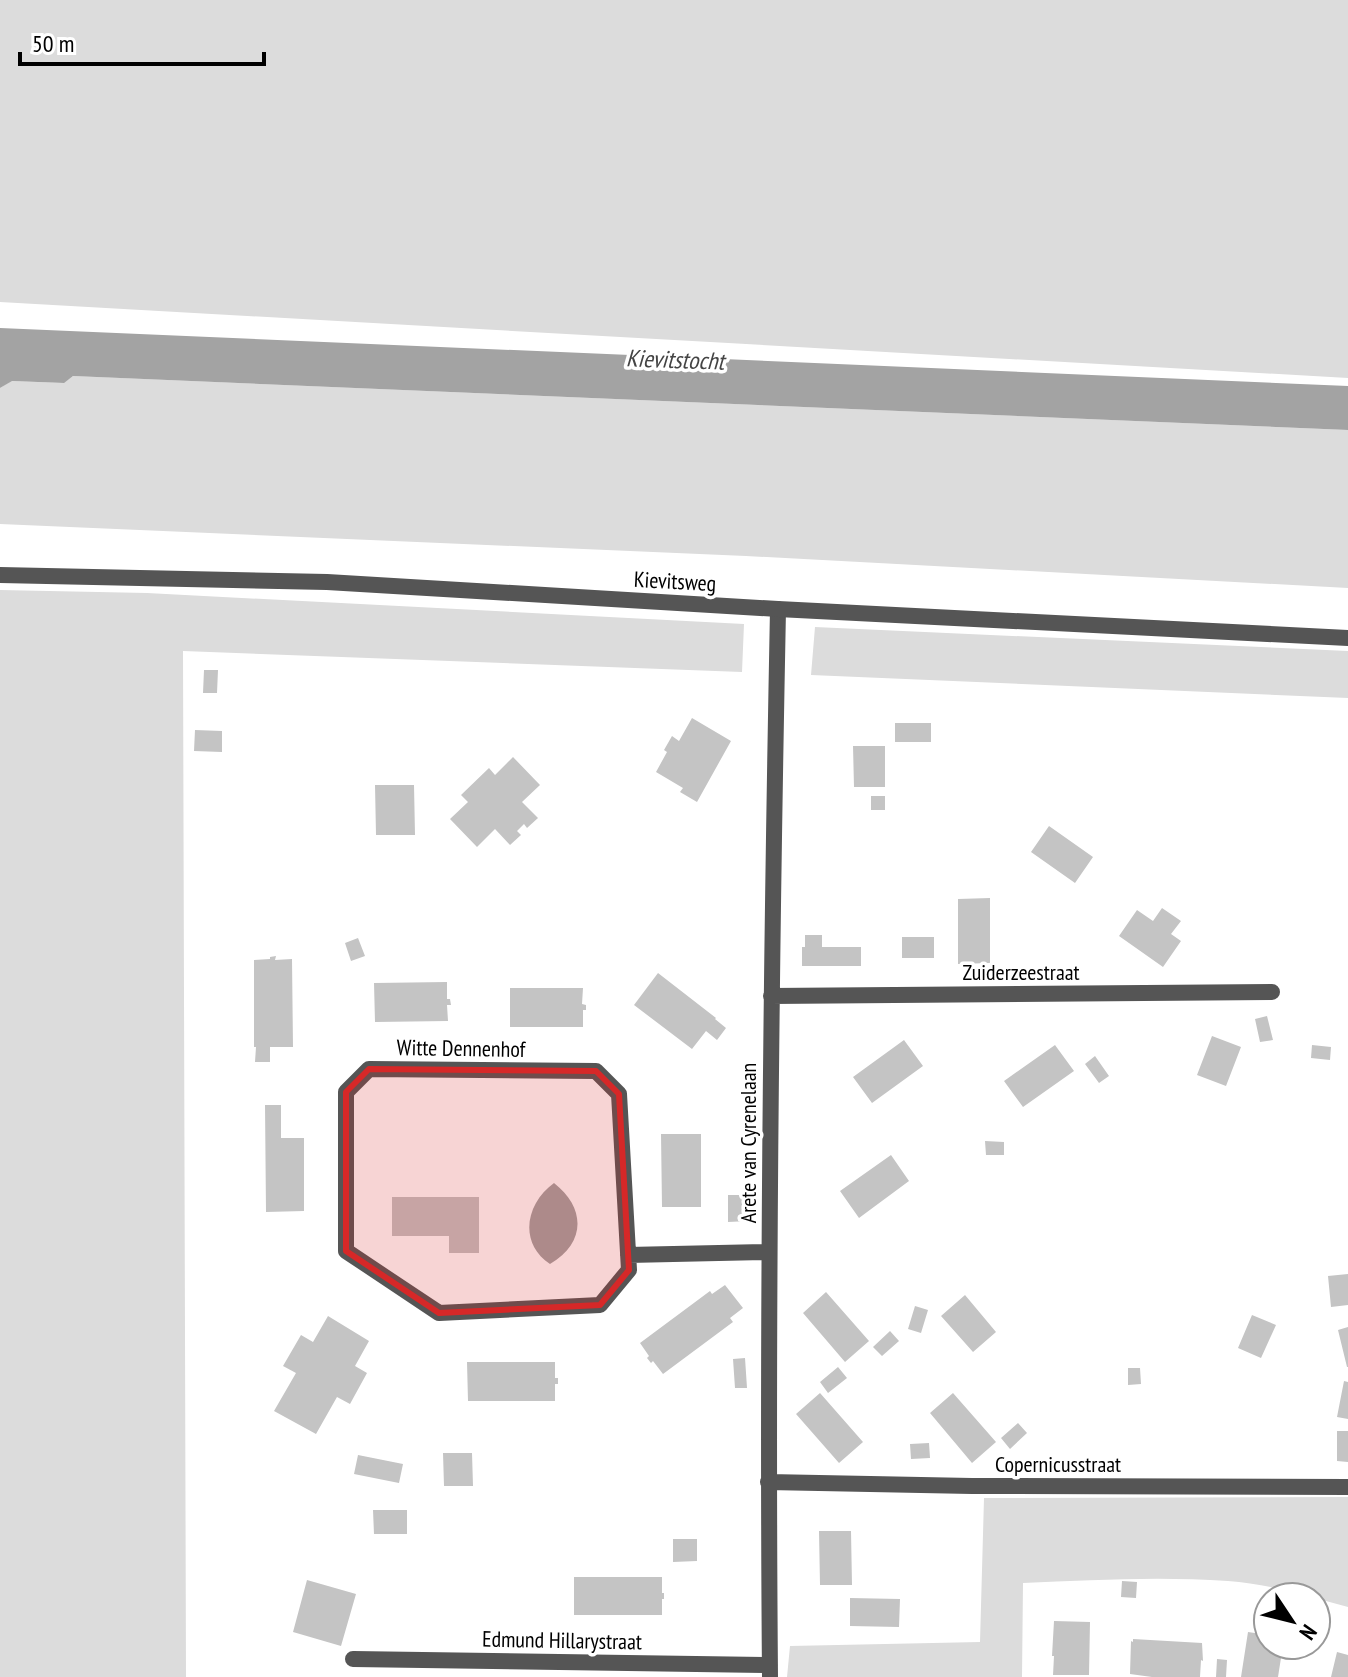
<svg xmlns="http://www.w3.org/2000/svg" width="1348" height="1677" viewBox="0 0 1348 1677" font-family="'PT Sans Narrow',sans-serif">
	<rect width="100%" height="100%" fill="#fff"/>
	<path fill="#dcdcdc" d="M0,0H1348V378L0,302Z
		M73,376L1348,430V588L746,556L0,524V388L11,381L63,383Z
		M0,590L147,593L744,624L742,672L183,651L186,1677H0Z
		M815,627L1348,651V698L811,675Z
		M1348,1497V1607C1309,1596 1269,1584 1228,1581C1159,1576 1091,1580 1023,1583L1022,1677H787L790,1646L980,1642L984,1498Z"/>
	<path fill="#a3a3a3" d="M0,328L1348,386V430L73,376L64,383L12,381L0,388Z
		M554,1183C586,1208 586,1243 550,1264C518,1243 526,1203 554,1183Z"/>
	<path fill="#c4c4c4" d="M204,670H218L217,693H203Z
		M692,718L731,741L697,802L680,792L683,788L656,772L667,752L664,750L672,736L679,741Z
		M895,723H931V742H895Z
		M195,730L222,731V752L194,751Z
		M853,746H885V787H854Z
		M513,757L540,785L522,802L538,818L527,828L524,824L517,831L521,835L510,845L495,829L477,847L450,819L468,802L461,795L489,768L495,775Z
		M375,785H414L415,835H376Z
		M871,796H885V810H871Z
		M1049,826L1093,857L1075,883L1031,852Z
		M990,898V963L958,964V899Z
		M1162,908L1181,921L1171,934L1181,941L1163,967L1119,936L1137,910L1153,921Z
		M805,935H822V947H861V966H802V947H805Z
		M902,937H934V958H902Z
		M358,938L365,956L351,961L345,943Z
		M276,956L275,960L292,959L293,1047H270V1062H255L256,1047H254V960L270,959V957Z
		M658,973L716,1018L715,1019L726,1028L717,1040L706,1031L692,1049L634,1005Z
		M447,982V999H450L451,1005H447L448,1021L375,1022L374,983Z
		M510,988H583L582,1004L586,1005V1010H583V1027H510Z
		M1267,1016L1273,1040L1260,1042L1255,1019Z
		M1212,1036L1241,1047L1226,1086L1197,1075Z
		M904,1040L923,1066L872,1103L853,1077Z
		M1055,1045L1074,1071L1023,1107L1004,1081Z
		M1312,1045L1331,1047L1330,1060L1311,1058Z
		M1095,1056L1109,1076L1099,1083L1085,1064Z
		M265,1105H281V1138H304V1211L266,1212Z
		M661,1134H701V1207H662Z
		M985,1141L1004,1142V1155H986Z
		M891,1155L909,1181L859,1218L840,1191Z
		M728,1195H749V1221L728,1222Z
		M392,1197H479V1253H449V1236H392Z
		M1348,1274V1305L1331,1307L1328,1276Z
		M725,1285L743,1308L730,1318L733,1322L663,1374L653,1361L651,1363L647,1358L649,1356L640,1343L710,1291L712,1294Z
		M826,1292L869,1341L845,1362L803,1313Z
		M965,1295L996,1332L973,1352L941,1316Z
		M915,1306L928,1310L921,1333L908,1329Z
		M1252,1315L1276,1325L1261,1358L1238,1348Z
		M328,1316L369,1341L355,1366L367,1373L350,1404L337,1397L316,1434L274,1411L296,1373L283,1366L301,1335L313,1342Z
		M1348,1327V1367H1347L1338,1330Z
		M890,1331L899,1341L882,1356L873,1347Z
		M745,1358L747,1388H735L733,1359Z
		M467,1362H555V1378H558V1384H555V1401H468Z
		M838,1367L847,1378L828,1393L820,1382Z
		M1128,1368H1140L1141,1384L1128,1385Z
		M1344,1381L1348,1382V1419L1337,1417Z
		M820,1393L863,1442L839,1463L796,1414Z
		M953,1393L996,1442L972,1463L930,1413Z
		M1018,1423L1027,1433L1010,1449L1001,1438Z
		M1337,1431H1348V1462L1337,1461Z
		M929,1443L930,1458L911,1459L910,1444Z
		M443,1453H472L473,1486H444Z
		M358,1455L403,1464L399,1483L354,1474Z
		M373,1510H407V1534H374Z
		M819,1531H851L852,1585H820Z
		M673,1539H697V1561L673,1562Z
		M574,1577H662V1593H664V1599H662V1615H574Z
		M307,1580L356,1594L341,1646L293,1632Z
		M1122,1581L1137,1582L1136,1598L1121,1597Z
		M850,1598L900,1599L899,1627L850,1626Z
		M1054,1621L1090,1622L1089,1675H1053L1054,1656H1052Z
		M1248,1632L1268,1635V1645H1283L1278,1677H1241Z
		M1133,1639L1202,1643L1203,1661L1201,1660L1200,1677H1152L1130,1674L1131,1641L1133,1642Z
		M1337,1652L1348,1655V1677H1331Z
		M1217,1659L1227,1660L1226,1677H1216Z"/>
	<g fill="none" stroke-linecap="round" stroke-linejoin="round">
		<path stroke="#555" stroke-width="16" d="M771,996L1272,992
			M369,1069L596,1071L619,1094L629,1270L600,1305L439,1313L346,1251V1092Z
			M628,1255L769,1252
			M768,1482L972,1486L1348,1487
			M353,1659L770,1665
			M770,1677C767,1321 771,965 778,609"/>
		<path stroke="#555" stroke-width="16" d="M0,575L327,582L778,609L1348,638"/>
	</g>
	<path fill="#d62828" fill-opacity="0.2" stroke="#d62828" stroke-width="6" stroke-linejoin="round" d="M369,1069L596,1071L619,1094L629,1270L600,1305L439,1313L346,1251V1092Z"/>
	<g text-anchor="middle" stroke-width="7" stroke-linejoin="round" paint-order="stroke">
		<g font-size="22" fill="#000" stroke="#fff">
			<text transform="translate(675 581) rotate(3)" y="8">Kievitsweg</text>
			<text x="1021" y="980">Zuiderzeestraat</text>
			<text transform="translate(461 1048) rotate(1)" y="8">Witte Dennenhof</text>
			<text transform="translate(748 1143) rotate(-90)" y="8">Arete van Cyrenelaan</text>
			<text x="1058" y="1472">Copernicusstraat</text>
			<text transform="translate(562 1640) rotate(1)" y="8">Edmund Hillarystraat</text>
		</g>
		<g font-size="24" font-style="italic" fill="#444" stroke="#fff">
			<text transform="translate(675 360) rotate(2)" y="8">Kievitstocht</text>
		</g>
	</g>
	<g transform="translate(1292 1621) rotate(125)"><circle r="38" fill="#ffffff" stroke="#999999" stroke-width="2"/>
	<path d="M0-6L14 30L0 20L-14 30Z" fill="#000000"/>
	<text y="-12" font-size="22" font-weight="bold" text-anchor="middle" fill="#000000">N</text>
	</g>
	<path d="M20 52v12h244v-12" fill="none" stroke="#000000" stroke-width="4"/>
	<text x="32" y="52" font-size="24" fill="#000000" stroke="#ffffff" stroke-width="6" paint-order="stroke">50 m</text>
</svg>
